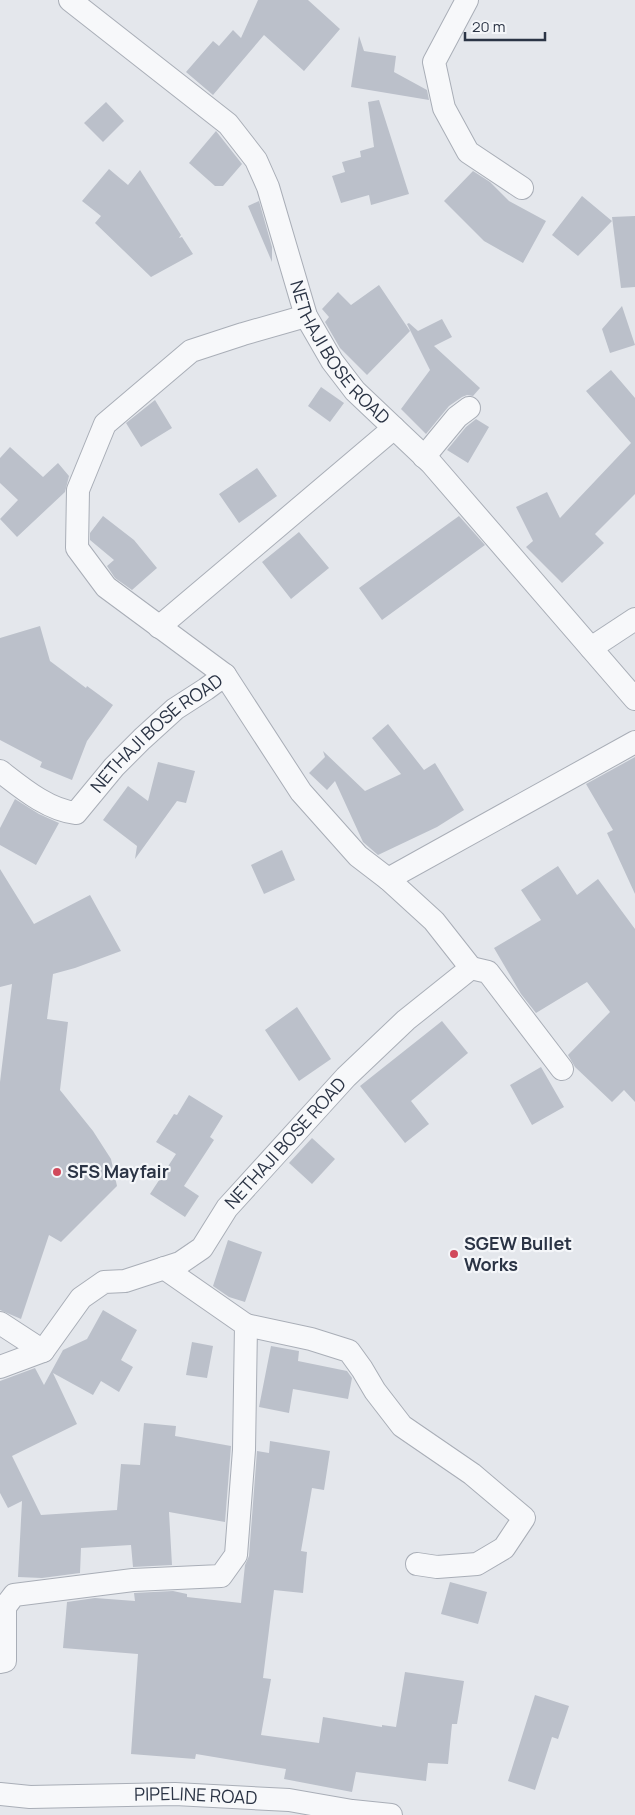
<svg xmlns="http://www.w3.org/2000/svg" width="635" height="1815" viewBox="0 0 635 1815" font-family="Manrope,sans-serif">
	<rect width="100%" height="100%" fill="#e4e7ec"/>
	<path fill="#bbc0ca" d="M258,0H308L340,29L304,71L264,35L213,95L186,72L213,41L219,46L233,30L241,38Z
		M359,36L364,51L396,56L394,72L427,90L429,100L351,87Z
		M379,100L409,194L371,205L369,195L341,203L332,176L345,172L342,162L361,157L360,151L374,147L368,102Z
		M106,102L124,121L103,142L84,123Z
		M216,131L242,164L223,186H215L189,163Z
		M109,169L128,185L140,170L181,235L179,238L182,237L193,254L151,277L95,223L101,216L82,201Z
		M473,171L490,182L509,201L546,221L523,263L484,241L444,201Z
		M582,196L612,221L578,256L552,235Z
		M259,201L272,247V262L248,206Z
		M635,216V287L621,288L612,217Z
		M379,285L410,331L367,375L340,348L325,322L329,317L322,309L338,292L351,305Z
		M622,306L635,345L610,353L602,329Z
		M442,319L452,337L434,346L480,388L473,396L467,395L462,397L449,406L426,434L401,409L430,370L407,324L409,323L418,331Z
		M611,370L635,398V494L595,534L604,543L562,583L526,547L533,541L516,507L547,492L560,518L631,443L586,391Z
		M321,387L344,403L330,422L308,406Z
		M155,400L172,428L141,447L126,423Z
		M476,419L489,427L468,463L447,450L466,427Z
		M10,447L43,477L58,463L69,476L65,492L17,537L0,519L18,500L0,483V458Z
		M257,468L277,496L239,523L219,494Z
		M103,516L134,540L157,568L132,590L115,578L107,566L114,560L90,540V533Z
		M459,516L485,545L382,620L359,588Z
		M299,532L329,568L291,599L262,562Z
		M40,626L50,661L86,688L87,686L113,705L87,741L72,780L40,767L42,762L0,740V638Z
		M388,724L424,770L435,763L464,810L437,827L378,855L363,842L335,781L327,790L309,773L325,757L323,751L365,791L401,774L372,738Z
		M635,757V894L607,833L613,830L586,784Z
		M158,762L195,771L186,803L177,801L135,859L137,846L103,820L128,786L148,801Z
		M15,799L39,814L59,823L36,865L0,845V828Z
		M282,850L295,880L264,894L251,865Z
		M558,866L577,895L598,879L635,929V1102L624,1090L612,1102L575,1067L568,1055L610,1012L587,982L536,1013L521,994L494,948L541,920L521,890Z
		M0,869L34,924L90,895L121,951L75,968L53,974L47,1019L68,1022L60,1090L93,1131L111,1159L117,1186L61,1242L49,1235L21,1319L0,1310V1082L12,984L0,987Z
		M297,1007L331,1059L299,1081L265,1030Z
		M442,1021L468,1053L411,1101L429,1124L405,1143L360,1086Z
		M541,1067L564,1107L532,1125L510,1085Z
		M189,1095L223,1116L210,1137L214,1140L184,1186L199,1196L185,1217L150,1194L176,1154L156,1142L174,1114L177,1115Z
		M312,1138L335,1159L312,1184L289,1163Z
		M228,1240L262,1252L245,1302L229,1297L213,1286Z
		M103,1310L137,1330L121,1360L133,1367L119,1392L101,1381L93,1395L53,1373L77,1424L12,1456L41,1515L117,1510L121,1464L140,1465L144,1423L176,1426L175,1436L231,1446L225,1522L169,1512L172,1565L133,1567L131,1545L81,1548L80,1573L42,1578L18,1577L22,1501L8,1508L0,1493V1381L35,1368L44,1385L63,1350L87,1339Z
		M192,1342L213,1346L207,1378L186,1375Z
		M271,1346L299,1351L298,1361L347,1371L352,1378L348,1399L293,1389L289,1413L259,1407Z
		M270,1441L330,1451L324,1490L312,1488L301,1551L307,1552L303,1593L274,1590L263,1678L271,1679L261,1735L319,1743L323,1717L382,1727V1725L396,1727L405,1672L464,1681L457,1724H452L448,1764L428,1763L426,1781L356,1772L352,1792L284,1779L286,1769L196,1754L195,1759L131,1754L138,1654L63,1648L67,1602L95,1598L135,1601L134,1593L173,1591L187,1594V1597L241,1603L245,1565L249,1556L257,1451L269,1453Z
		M450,1582L487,1592L478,1624L441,1614Z
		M535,1695L569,1706L558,1739L552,1737L535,1790L508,1781Z"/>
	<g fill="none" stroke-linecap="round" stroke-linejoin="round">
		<defs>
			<g id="minor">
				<path id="s1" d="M70,0L228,124L256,160L268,187L306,316L332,361L355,391L431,463L635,699"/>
				<path d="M467,0L434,62L444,108L468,152L522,188"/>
				<path d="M424,457L457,417L469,408"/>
				<path d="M159,627L394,428"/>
				<path d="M591,648L635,619"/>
				<path d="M225,675L106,587L77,548L78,490L105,424L191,351L243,334L306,316"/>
				<path id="s2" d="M0,771C22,788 48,810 76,813L114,767L142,739L175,709L206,689L225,675L301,792L358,856L388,879"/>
				<path d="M471,968L488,972L562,1069"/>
				<path d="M0,1323L43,1351"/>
				<path d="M246,1325L311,1339L349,1351L362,1369L375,1391L402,1426L472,1474L524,1518L504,1548L477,1564L437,1567L417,1564"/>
				<path id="s3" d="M0,1367L43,1351L81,1298L104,1282L125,1281L180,1263L202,1248L227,1208L346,1077L406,1020L471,968L434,921L388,879L635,742"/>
				<path d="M0,1662L5,1661V1607L14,1595L133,1580L221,1576L236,1555L244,1450L246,1325L164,1268"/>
				<path id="s4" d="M0,1794L30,1797L175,1794L289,1800L352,1811L391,1815"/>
			</g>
		</defs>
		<use href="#minor" stroke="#a9aeb7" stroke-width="24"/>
		<use href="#minor" stroke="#f7f8fa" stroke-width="22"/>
	</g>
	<g fill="#d1495b" stroke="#f4f6f9" stroke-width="2">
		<circle cx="57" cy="1172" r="5"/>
		<circle cx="454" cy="1254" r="5"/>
	</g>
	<g text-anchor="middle" stroke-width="4.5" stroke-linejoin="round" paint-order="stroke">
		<g font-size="18" fill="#2b3445" stroke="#f4f6f9">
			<text dy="6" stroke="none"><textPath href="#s1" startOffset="459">NETHAJI BOSE ROAD</textPath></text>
			<text dy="6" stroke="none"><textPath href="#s2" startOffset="202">NETHAJI BOSE ROAD</textPath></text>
			<text dy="6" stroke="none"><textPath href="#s3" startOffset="379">NETHAJI BOSE ROAD</textPath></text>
			<text dy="6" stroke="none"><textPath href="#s4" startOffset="196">PIPELINE ROAD</textPath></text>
		</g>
		<g font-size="18" font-weight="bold" fill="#2b3445" stroke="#f4f6f9" text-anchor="start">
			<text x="67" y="1178">SFS Mayfair</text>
			<text x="464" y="1250">SGEW Bullet<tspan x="464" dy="21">Works</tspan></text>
		</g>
	</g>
	<path d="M465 32v8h80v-8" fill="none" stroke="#2b3445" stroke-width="2.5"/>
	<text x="472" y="32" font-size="15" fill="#2b3445" stroke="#f4f6f9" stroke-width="4" paint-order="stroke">20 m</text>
</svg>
